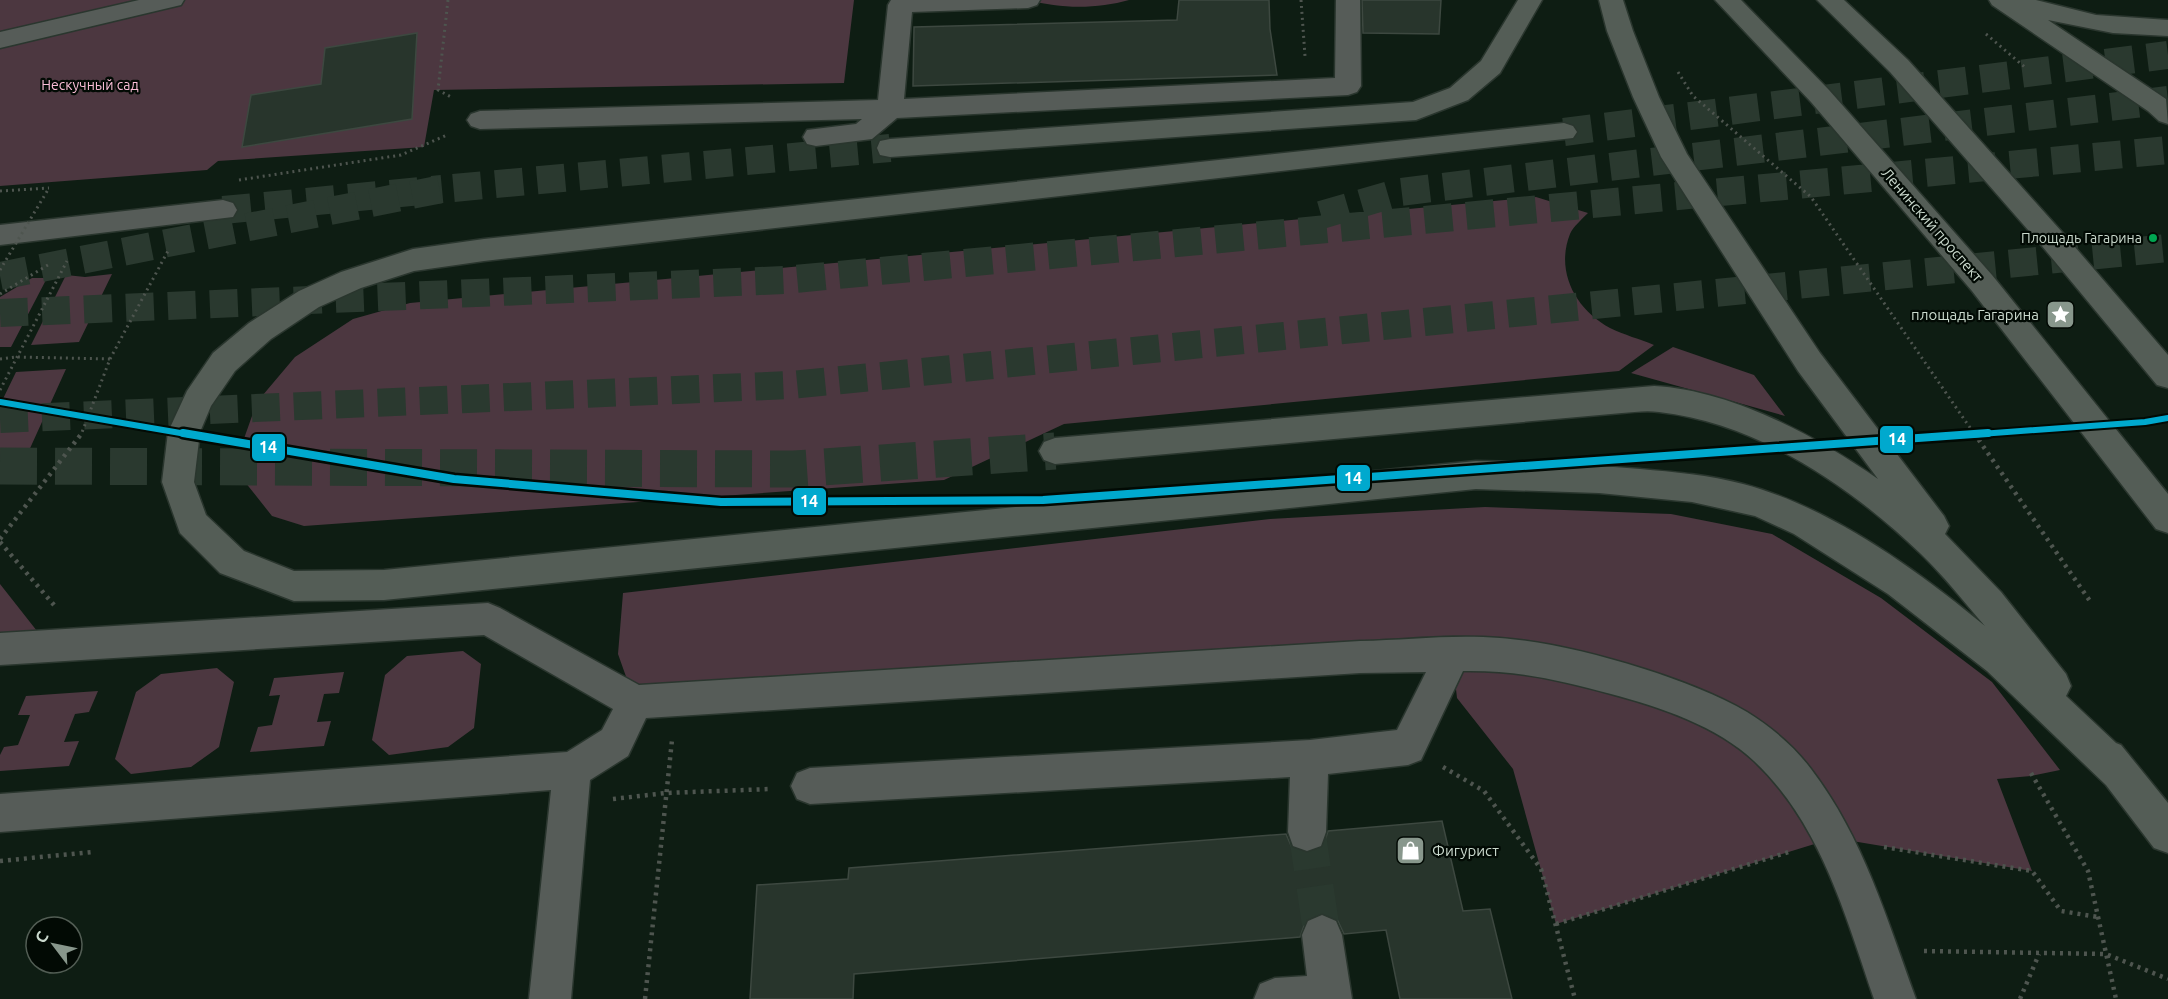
<svg xmlns="http://www.w3.org/2000/svg" width="2168" height="999" viewBox="0 0 2168 999" font-family="Ubuntu,sans-serif">
	<rect width="100%" height="100%" fill="#0e1d13"/>
	<path fill="#4c3740" d="M0,0H854L844,83L434,90L424,147L218,161L207,170L0,186Z
		M1029,0H1129C1098,9 1060,9 1029,0Z
		M1536,197L1588,213C1582,219 1573,227 1570,234C1555,272 1576,310 1610,328C1624,335 1640,339 1654,345L1619,371L1064,424L944,480L304,526L272,516L245,482L241,447L257,402L295,357L353,319L410,303Z
		M112,274L79,342L31,345L66,275L85,277Z
		M32,278H47L11,347H0V297Z
		M1673,347L1754,375L1785,416L1631,373Z
		M66,369L22,466L0,467V405L16,372Z
		M1485,507L1671,514L1772,534L1881,598L1992,682L2060,770L2031,776L1997,779L2032,871L1834,838L1556,924L1513,769L1457,698L1452,654L635,702L618,654L623,593L1270,519Z
		M0,584L37,631L0,633Z
		M463,651L481,664L474,728L448,747L389,755L372,740L385,675L407,656Z
		M217,668L234,682L219,747L191,767L131,774L115,759L136,692L161,674Z
		M344,672L339,693L324,694L317,722L331,721L324,746L250,752L258,727L272,725L280,695L269,696L274,678Z
		M98,691L89,712L75,714L64,742L79,741L69,766L0,771V755L4,747L18,745L30,715H18L26,696Z"/>
	<path fill="#28352c" stroke="#3d4840" stroke-width="1.5" d="M1179,0H1269L1270,29L1277,75L913,86L914,27L1177,20Z
		M1362,0H1441L1439,34L1363,33Z
		M417,33L412,119L242,147L251,95L321,84L325,48Z
		M1442,821L1463,911L1490,909L1512,999H1400L1386,930L1344,934L1337,919L1323,913L1306,920L1300,937L854,974L853,999H750L757,885L848,879L849,868L1286,834L1292,848L1308,853L1323,847L1328,831Z"/>
	<g fill="none" stroke-linecap="round" stroke-linejoin="round">
		<path stroke="#2a392f" stroke-width="28" stroke-dasharray="28 14" stroke-linecap="butt" d="M223,210L442,189"/>
		<path stroke="#2a392f" stroke-width="37" stroke-dasharray="37 18" stroke-linecap="butt" d="M1307,832L1322,935"/>
		<path stroke="#2a392f" stroke-width="28" stroke-dasharray="28 14" stroke-linecap="butt" d="M1564,132L2168,55
			M1321,215L1400,192L2168,100
			M0,276L442,189L890,148
			M0,313L784,280L2168,150
			M0,419L791,385L2168,248"/>
		<path stroke="#2a392f" stroke-width="37" stroke-dasharray="37 18" stroke-linecap="butt" d="M0,466L794,469L1055,451"/>
		<defs>
			<path id="minor" d="M139,0H184L181,5L0,48V32Z
				M891,0H1040L1037,5L1028,8L912,12L904,99L1335,78L1336,0H1360L1361,86L1357,92L1348,95L897,118L872,139L816,146L807,144L803,137L807,130L856,124L862,119L480,129L471,126L467,120L471,114L480,111L878,100L888,5Z
				M223,200L233,203L237,210L233,217L0,245V225Z
				M488,603L500,608L639,685L1360,641C1406,640 1454,634 1500,638C1570,643 1687,677 1747,712C1771,727 1794,746 1811,769C1863,837 1887,919 1916,999H1874C1845,915 1821,824 1754,761C1717,726 1660,707 1611,694C1558,680 1518,670 1463,671L1421,760L1408,765L1328,774L1326,832L1321,846L1307,851L1293,846L1288,832L1290,777L810,804L797,799L791,786L797,773L810,768L1310,740L1397,730L1426,672L1360,673L646,718L628,756L590,780L571,999H529L551,790L0,832V794L567,752L602,730L613,709L484,635L0,665V633Z
				M1322,915L1336,921L1342,935L1352,999H1254L1260,984L1275,978L1307,976L1302,935L1308,921Z"/>
			<path id="major" d="M1518,0H1542L1500,73L1468,100L1416,120L890,157L880,155L877,148L880,141L890,139L1413,102L1450,88L1481,61Z
				M1599,0H1623L1633,31L1659,97L1687,154L1820,353L1944,516L1949,526L1945,534L2001,592L2066,674L2071,686L2066,696L2116,743L2121,745L2168,803V853L2154,848L2106,785L1987,671L1888,594L1794,534L1755,516L1692,502L1599,493L1476,489L384,600L294,601L220,573L180,533L162,482L168,432L187,391L213,353L249,323L299,291L341,272L413,249L484,239L1564,123L1573,126L1577,132L1573,138L484,261L414,271L361,288L319,307L271,339L235,371L211,406L200,432L194,482L206,515L244,551L294,571L384,570L1476,461C1531,462 1585,465 1640,469C1674,472 1709,475 1743,484C1830,507 1916,569 1985,626C1964,602 1944,576 1921,554C1850,486 1758,423 1659,412C1647,410 1634,412 1622,413L1055,464L1044,460L1039,451L1044,442L1055,438L1654,386C1731,390 1816,436 1878,479L1798,371L1661,157L1633,97L1607,31Z
				M1715,0H1741L1829,90L1992,275L2168,494V533L2156,529L1972,291L1811,102Z
				M1817,0H1844L1908,60L2062,232L2168,355V388L2157,385L2042,246L1890,72Z
				M1989,0H2036L2096,15L2168,20V36L2113,33L2048,20L2166,99L2168,124L2159,121L2148,111L1992,5Z"/>
		</defs>
		<use href="#minor" stroke="#2a362e" stroke-width="3"/>
		<use href="#major" stroke="#2a362e" stroke-width="3"/>
		<path stroke="#4e554f" stroke-width="3" stroke-dasharray="2 4" stroke-linecap="butt" d="M448,0L438,90L453,98
			M1301,0L1305,56
			M1986,34L2027,69
			M1678,72L1693,96L1811,197L1975,435
			M239,180L401,155L447,135
			M0,191L49,188
			M0,294L48,265
			M0,359L17,357L110,359L81,435
			M110,359L169,249
			M0,390L67,261"/>
		<path stroke="#4e554f" stroke-width="4.5" stroke-dasharray="3 5" stroke-linecap="butt" d="M1974,433L2092,604
			M0,539L82,433
			M0,542L54,605
			M1443,767L1484,791L1541,869L1575,999
			M2031,773L2088,871L2116,999
			M613,799L666,793L770,789
			M1884,847L2032,871L2061,911L2098,917
			M0,861L92,852
			M1556,924L1792,851
			M1924,951L2106,954L2168,979
			M645,999L672,740
			M2020,999L2039,954"/>
		<use href="#minor" fill="#565c58" fill-rule="evenodd"/>
		<use href="#major" fill="#545d56" fill-rule="evenodd"/>
		<path stroke="#4e554f" stroke-width="3" stroke-dasharray="2 4" stroke-linecap="butt" d="M0,270L49,188"/>
		<defs>
			<path id="rail-1-far1" d="M0,402L192,435
				M1967,435L2145,422L2168,418"/>
			<path id="rail-1" d="M183,433L454,479L721,502L1043,500L1988,433"/>
		</defs>
		<use href="#rail-1-far1" stroke="#020a04" stroke-width="10"/>
		<use href="#rail-1" stroke="#020a04" stroke-width="13"/>
		<use href="#rail-1-far1" stroke="#00a9ce" stroke-width="6"/>
		<use href="#rail-1" stroke="#00a9ce" stroke-width="8"/>
	</g>
	<defs>
		<symbol id="sight-square" viewBox="-11 -11 22 22"><rect x="-9" y="-9" width="18" height="18" rx="4" fill="#88978c" stroke="#020a04"/><path d="M0-6L1.8-2.2L6-1.7L2.9 1.2L3.7 5.4L0 3.3L-3.7 5.4L-2.9 1.2L-6-1.7L-1.8-2.2Z" fill="#fff"/></symbol>
		<symbol id="shop-square" viewBox="-11 -11 22 22"><rect x="-9" y="-9" width="18" height="18" rx="4" fill="#88978c" stroke="#020a04"/><path d="M-5-2.5h2.3a2.7 3.5 0 0 1 5.4 0H5L5.5 6h-11ZM-1.5-2.5h3a1.5 2.3 0 0 0-3 0Z" fill="#fff"/></symbol>
	</defs>
	<g fill-rule="evenodd">
		<use href="#sight-square" x="2044" y="298" width="33" height="33"/>
		<use href="#shop-square" x="1394" y="834" width="33" height="33"/>
	</g>
	<circle fill="#00a651" stroke="#020a04" stroke-width="2" cx="2153" cy="238" r="5"/>
	<g text-anchor="middle" stroke-width="4.5" stroke-linejoin="round" paint-order="stroke">
		<g font-size="14" fill="#fabed7" stroke="#020a04">
			<text x="90" y="90">Нескучный сад</text>
		</g>
		<g font-size="14" fill="#cad9cd" stroke="#020a04" text-anchor="end">
			<text x="2142" y="243">Площадь Гагарина</text>
		</g>
		<g font-size="15" fill="#cad9cd" stroke="#020a04">
			<text transform="translate(1932 225) rotate(49)" y="5">Ленинский проспект</text>
		</g>
		<g font-size="15" fill="#cad9cd" stroke="#020a04" text-anchor="end">
			<text x="2039" y="320">площадь Гагарина</text>
			<text x="1432" y="856" text-anchor="start">Фигурист</text>
		</g>
	</g>
	<g stroke="#020a04" stroke-width="2">
		<rect x="1879" y="425" width="35" height="29" rx="6" fill="#00a9ce"/>
		<rect x="251" y="433" width="35" height="29" rx="6" fill="#00a9ce"/>
		<rect x="1336" y="464" width="35" height="28" rx="6" fill="#00a9ce"/>
		<rect x="792" y="487" width="35" height="29" rx="6" fill="#00a9ce"/>
	</g>
	<g font-size="16" text-anchor="middle" font-weight="bold" fill="#fff">
		<text x="1897" y="445">14</text>
		<text x="268" y="453">14</text>
		<text x="1353" y="484">14</text>
		<text x="809" y="507">14</text>
	</g>
	<g transform="translate(54 945) rotate(302)"><circle r="28" fill="#020a04" stroke="#525d54" stroke-width="1.5"/>
	<path d="M0-4.5L10 22L0 15L-10 22Z" fill="#88978c"/>
	<text y="-9" font-size="16" font-weight="bold" text-anchor="middle" fill="#cad9cd">С</text>
	</g>
</svg>
